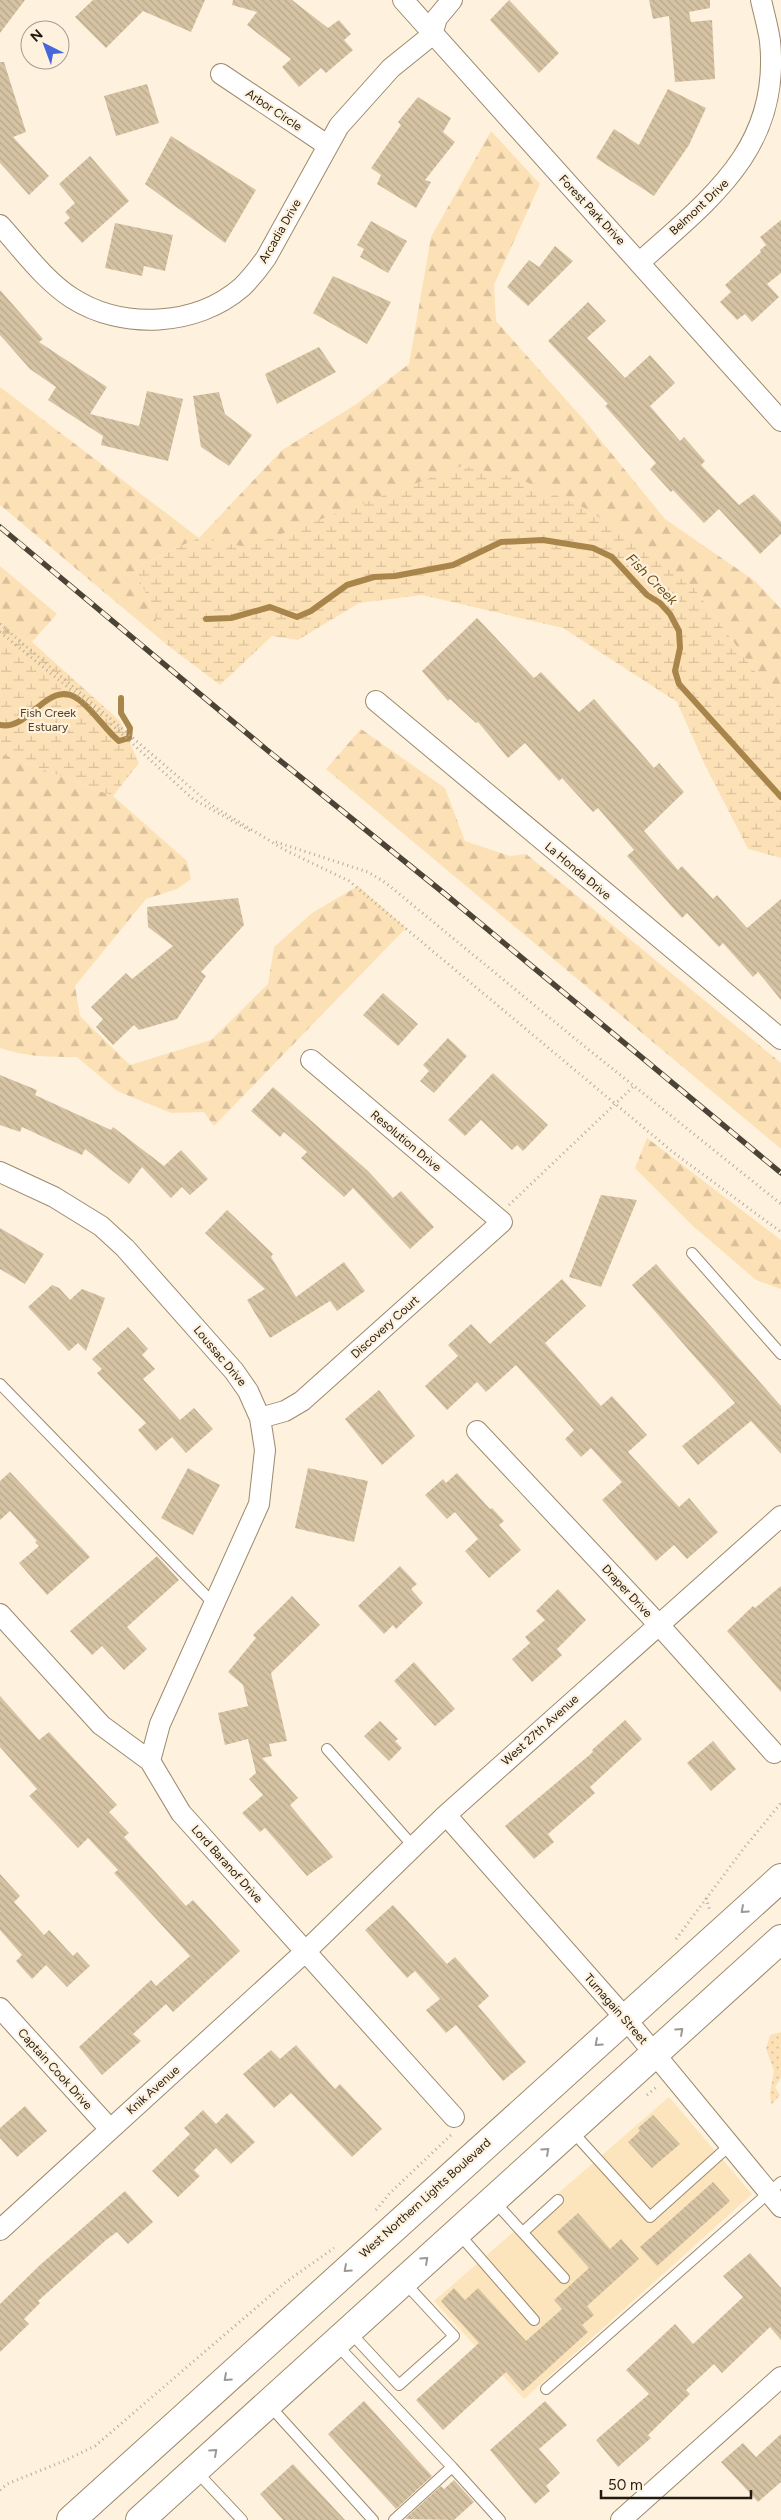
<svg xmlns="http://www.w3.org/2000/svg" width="781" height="2520" viewBox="0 0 781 2520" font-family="Figtree,sans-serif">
	<defs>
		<pattern id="grass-dots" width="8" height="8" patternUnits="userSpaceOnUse" patternTransform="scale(1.25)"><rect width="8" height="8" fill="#fde1b6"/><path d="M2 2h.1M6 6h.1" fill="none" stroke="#d9c09b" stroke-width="1.8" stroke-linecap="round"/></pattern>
		<pattern id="forest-firs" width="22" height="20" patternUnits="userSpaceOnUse" patternTransform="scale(1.25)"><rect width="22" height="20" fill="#fde1b6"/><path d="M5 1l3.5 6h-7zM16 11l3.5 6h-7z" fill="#d9c09b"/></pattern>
		<pattern id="wetland-marsh" width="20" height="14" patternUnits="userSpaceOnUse" patternTransform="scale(1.25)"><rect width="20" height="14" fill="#fde1b6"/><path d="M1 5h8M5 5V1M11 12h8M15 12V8" fill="none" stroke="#d9c09b"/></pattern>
		<pattern id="building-back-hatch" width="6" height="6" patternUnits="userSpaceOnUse" patternTransform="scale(1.25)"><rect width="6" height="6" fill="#d6c3a3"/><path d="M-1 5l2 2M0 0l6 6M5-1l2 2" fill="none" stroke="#b7a78b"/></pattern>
	</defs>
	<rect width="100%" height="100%" fill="#fef2df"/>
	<path fill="#fce4bc" d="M669,2097L752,2194L524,2399L434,2301Z"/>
	<path fill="url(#grass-dots)" d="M781,2032V2078L775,2087L780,2095L771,2105L770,2093L774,2071L766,2049L770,2035Z"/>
	<path fill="url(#forest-firs)" d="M491,131L540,184L494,285L496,321L585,421L665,519L755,581L781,609V707L694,588L463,466L247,548L198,538L135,568L166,644L0,505V387L199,538L282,450L355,405L409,364L431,237Z
		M0,566L57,614L32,642L0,639Z
		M361,729L445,788L465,841L510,856L526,854L781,1063V1149L326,769Z
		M0,753L113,796L187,861L191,879L177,889L146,899L75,986L80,1016L130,1065L211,1040L268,984L274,947L312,913L358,886L406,928L214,1126L204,1112L171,1113L117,1091L77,1057C50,1057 26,1057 0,1048Z
		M647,1138L781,1240V1289L756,1280L693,1226L635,1168Z"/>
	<path fill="url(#wetland-marsh)" d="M462,466L515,477L589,510L694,588L781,707V858L748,849L705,765L677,702L563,628L422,595L359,603L298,640L272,636L220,685L166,644L135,568L198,538L247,547Z
		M0,639L32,642L120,721L139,763L113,796L0,753Z"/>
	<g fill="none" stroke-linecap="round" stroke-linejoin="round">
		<path stroke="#a8864b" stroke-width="6" d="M206,619L231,618L270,607L297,617L311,611L347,585L374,577L395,576L453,565L501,542L543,540L593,548L612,557L647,595L660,603L670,614L679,631L680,648L675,671L679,684L781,797
			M0,725C25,730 40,695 64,694C83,693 104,730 119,741L129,738L130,728L121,713V698"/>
	</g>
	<path fill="url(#building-back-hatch)" d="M0,0H25L0,33Z
		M93,0H205L191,32L143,11L106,48L75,17Z
		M233,0H292L328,28L339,20L351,34L344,40L353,50L326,73L321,68L299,87L282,67L291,59L247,25L257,12L232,5Z
		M509,0L559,53L539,73L490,20Z
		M649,0H710V8L689,12L691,22L712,20L715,79L675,82L669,16L653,19Z
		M0,62H4L26,132L13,137L49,176L29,195L0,163Z
		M147,84L159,123L116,136L104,96Z
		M668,89L706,108L689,145L654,196L596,158L614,129L639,145Z
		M418,97L451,118L443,132L455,142L425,180L431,182L416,208L377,184L381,175L371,168L401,125L398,122Z
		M171,136L256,190L225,243L145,184Z
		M90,156L129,201L82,243L64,223L70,218L65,212L75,203L59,184Z
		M781,220V273L767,284L779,297L752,322L745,314L737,320L720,302L731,292L725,285L761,252L760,250L766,245L760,237Z
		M371,221L407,241L388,273L360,257L364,249L357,245Z
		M115,223L173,235L165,271L144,266L142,276L105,268Z
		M555,246L573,261L528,306L507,287L529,260L539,267Z
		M333,276L391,302L367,344L313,313Z
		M0,290L43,339L39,342L107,387L90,414L139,426L147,391L183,399L168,461L101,445L103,436L48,400L56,387L30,369L0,335Z
		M588,302L606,321L587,338L625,378L650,355L675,383L650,406L680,441L684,437L705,461L701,465L739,505L754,494L781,522V534L760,554L719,509L704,523L673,490L671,492L650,469L656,463L605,406L608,404L548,341Z
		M319,347L336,372L277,404L265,374Z
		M219,392L225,414L252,435L229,466L201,447L193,396Z
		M477,618L534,678L541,672L579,712L594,699L654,768L659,763L684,792L644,831L678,870L682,866L713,899L717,895L747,928L781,899V1000L758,972L753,977L723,943L719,947L687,913L682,918L627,856L634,850L598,808L593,812L562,778L559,781L525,743L508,758L478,722L476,723L450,699L448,701L422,671Z
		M238,898L244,925L201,972L206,976L177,1019L139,1030L134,1025L113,1045L96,1027L103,1019L91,1007L126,973L132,979L173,946L148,927L147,907Z
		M383,993L418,1024L398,1046L363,1015Z
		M448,1038L467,1056L434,1093L420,1081L429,1071L423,1065Z
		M493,1073L548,1125L523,1151L517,1145L512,1150L481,1120L465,1136L448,1120Z
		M0,1075L37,1090L35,1095L111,1130L113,1127L164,1166L181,1150L208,1179L190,1195L182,1187L171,1198L142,1167L129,1184L85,1149L82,1155L22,1127L20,1132L0,1125Z
		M273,1087L368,1171L393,1198L401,1191L434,1227L410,1249L353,1188L344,1197L301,1158L307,1152L284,1132L280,1137L251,1111Z
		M601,1195L637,1200L601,1287L569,1277Z
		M227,1210L273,1254L271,1257L296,1297L344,1262L365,1291L337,1311L330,1301L270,1338L247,1300L265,1289L205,1233Z
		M0,1228L44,1254L25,1284L0,1269Z
		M656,1264L781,1406V1454L751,1421L698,1465L682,1446L735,1403L632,1285Z
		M562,1279L586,1306L545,1343L601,1406L612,1396L647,1435L628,1452L679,1507L689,1498L718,1532L687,1559L674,1545L656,1561L602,1500L622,1482L591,1448L581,1457L565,1439L574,1430L516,1365L486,1392L477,1382L447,1410L425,1386L458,1356L448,1345L471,1324L490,1344Z
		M52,1285L59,1288L70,1300L82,1289L105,1298L86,1351L78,1343L69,1351L28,1307Z
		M128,1327L148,1349L142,1355L155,1369L143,1379L180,1420L194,1408L213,1429L186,1453L172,1437L156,1451L138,1430L146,1423L97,1373L102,1369L92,1359Z
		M379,1390L415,1436L382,1465L345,1419Z
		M188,1468L220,1485L193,1535L161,1518Z
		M308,1468L368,1481L354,1542L295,1528Z
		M10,1472L90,1557L47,1595L19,1563L39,1546L35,1542L37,1541L10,1511L0,1520V1481Z
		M457,1473L490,1509L492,1508L504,1521L499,1525L521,1550L489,1578L465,1551L478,1539L455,1512L447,1519L425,1495L443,1479L446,1483Z
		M157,1556L179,1580L127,1627L147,1649L124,1670L102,1646L92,1655L70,1631Z
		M400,1566L417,1584L411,1589L423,1603L396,1629L393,1625L384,1634L358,1606Z
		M781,1586V1692L727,1631L753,1606L755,1608Z
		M558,1589L586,1620L557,1649L562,1655L532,1682L512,1659L530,1643L525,1637L545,1620L536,1611Z
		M292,1596L320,1625L271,1673L287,1741L269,1744L272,1756L262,1758L298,1798L290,1805L333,1857L307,1876L265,1828L260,1832L242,1813L263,1795L249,1779L256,1773L248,1739L225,1745L218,1713L248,1706L243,1685L228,1672L256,1638L253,1635Z
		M414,1662L455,1709L435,1726L394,1681Z
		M0,1696L39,1740L49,1732L117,1805L109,1812L129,1833L124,1837L186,1906L193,1900L240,1951L173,2012L166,2004L133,2034L141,2041L102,2075L79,2047L151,1980L156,1986L190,1956L114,1873L118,1870L88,1838L78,1848L29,1796L37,1789L0,1747Z
		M625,1720L642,1739L590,1787L595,1793L548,1834L554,1842L534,1859L505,1826L593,1752L592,1750Z
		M380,1721L398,1739L395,1741L402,1748L389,1761L364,1736Z
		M713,1741L736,1769L711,1791L687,1763Z
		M0,1874L20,1896L14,1902L44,1935L49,1930L73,1956L77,1952L90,1966L67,1987L46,1965L32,1979L16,1961L22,1955L0,1930Z
		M393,1905L447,1964L455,1957L489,1996L478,2006L526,2062L503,2081L456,2025L446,2033L426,2010L440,1999L415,1971L407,1978L365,1930Z
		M296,2045L335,2089L340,2084L382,2129L352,2157L291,2093L274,2108L243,2074L271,2050L280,2059Z
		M25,2106L47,2131L17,2157L0,2138V2128Z
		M203,2110L216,2124L227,2113L255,2142L231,2164L216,2148L194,2170L200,2176L178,2197L152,2171L190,2134L184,2128Z
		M653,2115L680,2144L652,2168L628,2142L640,2131L638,2128Z
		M713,2182L730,2201L657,2266L640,2247Z
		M125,2191L153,2222L128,2244L117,2232L106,2240L38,2301L40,2303L24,2319L29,2324L0,2352V2304L40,2265Z
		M578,2213L610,2249L621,2239L639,2259L587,2306L594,2315L582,2325L588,2332L523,2391L506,2372L443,2430L416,2400L479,2343L441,2301L454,2288L465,2300L478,2288L526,2341L562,2309L554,2300L589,2268L557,2232Z
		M750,2253L781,2288V2340L770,2327L722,2373L714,2364L686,2390L690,2394L648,2435L651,2438L618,2467L596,2440L649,2394L626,2370L675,2324L693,2344L743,2297L723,2276Z
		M364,2401L432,2476L396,2509L328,2434Z
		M545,2401L567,2425L539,2449L560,2473L546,2486L550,2491L535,2504L490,2450Z
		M781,2434V2482L758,2502L721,2462L743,2443L756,2457Z
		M293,2464L345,2520H283L260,2494Z
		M454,2480L474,2502L454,2520L405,2519L441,2486L444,2489Z"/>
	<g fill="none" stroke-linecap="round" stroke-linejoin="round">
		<defs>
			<path id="service" d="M692,1253L781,1354
				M0,1384L214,1604
				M327,1749L413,1846
				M571,2130L650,2217L729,2146
				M493,2200L564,2278
				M523,2232L558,2200
				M459,2234L534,2320
				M349,2331L399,2385L454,2336L405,2283
				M337,2345L452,2467L394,2520
				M546,2389L781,2182
				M268,2404L373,2520
				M452,2467L500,2520
				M195,2470L242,2520"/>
			<path id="minor" d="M403,0L781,421
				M221,74L327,145
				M0,225C22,249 44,280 72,298C122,330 196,327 242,287C251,278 259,268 266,258L339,126L391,68L432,35L437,18L452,0
				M640,262C710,199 781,148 770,41C768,27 764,14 761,0
				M376,701L781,1039
				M0,1172L54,1197L101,1226L125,1248L234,1371L248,1391L260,1418L265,1450L259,1504L160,1724L150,1761
				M260,1418L285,1411L302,1401L502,1222L311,1060
				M477,1431L659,1625L774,1753
				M0,1614L101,1725L150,1761L181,1813L454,2117
				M446,1815L625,2018L781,2207
				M0,2008L110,2129
				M0,2230L306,1951L446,1815L781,1516
				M621,2520L781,2377"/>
			<path id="secondary" d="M71,2520L781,1878
				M140,2520L781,1939"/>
		</defs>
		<use href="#service" stroke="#9d8a6c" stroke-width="12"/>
		<use href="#minor" stroke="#9d8a6c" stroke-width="22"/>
		<use href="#secondary" stroke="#9d8a6c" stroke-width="30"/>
		<path stroke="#b5ab9a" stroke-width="3" stroke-dasharray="1 4" stroke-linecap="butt" d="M0,624L211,805L285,850L349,881L674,1153L781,1232
			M0,632L103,716
			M111,724L193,799L252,832
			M276,842L368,872L386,883L573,1037L781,1204
			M509,1205L634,1086
			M706,1898L710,1911
			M676,1939L744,1848L781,1803
			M647,2095L658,2086
			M376,2210L390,2193L451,2135
			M0,2490L7,2484L64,2461L95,2446L286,2282L334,2248"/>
		<use href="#service" stroke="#fff" stroke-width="10"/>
		<use href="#minor" stroke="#fff" stroke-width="20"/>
		<use href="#secondary" stroke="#fff" stroke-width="28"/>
		<defs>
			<path id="rail" d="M0,527L267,750L445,894L781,1173"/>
		</defs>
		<use href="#rail" stroke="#4b4335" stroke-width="5.5"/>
		<use href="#rail" stroke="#fef2df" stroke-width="4" stroke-dasharray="11" stroke-linecap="butt"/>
	</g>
	<defs><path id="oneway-chevron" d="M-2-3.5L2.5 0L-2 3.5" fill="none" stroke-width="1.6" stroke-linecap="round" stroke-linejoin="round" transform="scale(1.25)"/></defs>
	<g stroke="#9c9893">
		<use href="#oneway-chevron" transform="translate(744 1910) rotate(138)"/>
		<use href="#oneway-chevron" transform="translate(680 2031) rotate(-42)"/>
		<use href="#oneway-chevron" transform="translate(598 2043) rotate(138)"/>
		<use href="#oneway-chevron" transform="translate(546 2151) rotate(-42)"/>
		<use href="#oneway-chevron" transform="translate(425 2260) rotate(-42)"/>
		<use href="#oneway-chevron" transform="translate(347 2269) rotate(138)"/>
		<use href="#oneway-chevron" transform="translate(227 2378) rotate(138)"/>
		<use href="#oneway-chevron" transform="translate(214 2452) rotate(-42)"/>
	</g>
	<g text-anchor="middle" stroke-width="4.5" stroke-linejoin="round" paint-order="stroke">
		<g font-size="12" fill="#231b0f" stroke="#fef2df">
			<text transform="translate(274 110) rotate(34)" y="4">Arbor Circle</text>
			<text transform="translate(699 207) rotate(-43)" y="4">Belmont Drive</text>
			<text transform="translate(592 210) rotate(47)" y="4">Forest Park Drive</text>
			<text transform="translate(280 231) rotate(-60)" y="4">Arcadia Drive</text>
			<text transform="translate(578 871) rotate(40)" y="4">La Honda Drive</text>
			<text transform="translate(406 1141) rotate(40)" y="4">Resolution Drive</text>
			<text transform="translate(385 1327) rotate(-42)" y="4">Discovery Court</text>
			<text transform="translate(220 1356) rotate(50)" y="4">Loussac Drive</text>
			<text transform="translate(627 1591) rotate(47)" y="4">Draper Drive</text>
			<text transform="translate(540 1730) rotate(-42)" y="4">West 27th Avenue</text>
			<text transform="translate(227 1864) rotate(48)" y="4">Lord Baranof Drive</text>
			<text transform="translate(616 2009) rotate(49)" y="4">Turnagain Street</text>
			<text transform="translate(55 2069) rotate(48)" y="4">Captain Cook Drive</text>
			<text transform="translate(153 2090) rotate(-42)" y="4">Knik Avenue</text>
			<text transform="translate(425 2198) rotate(-42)" y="4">West Northern Lights Boulevard</text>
		</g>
		<g font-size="12" fill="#55411f" stroke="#fef2df">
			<text x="48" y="717">Fish Creek<tspan x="48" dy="14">Estuary</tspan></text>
		</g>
		<g font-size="14" font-style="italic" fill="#6c4e11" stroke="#fef2df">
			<text transform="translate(652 579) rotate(45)" y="5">Fish Creek</text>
		</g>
	</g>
	<g transform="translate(45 45) rotate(318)"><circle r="24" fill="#fef2df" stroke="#a69c8c"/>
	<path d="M0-4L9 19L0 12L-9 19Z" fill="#4667da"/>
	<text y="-8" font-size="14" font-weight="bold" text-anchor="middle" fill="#231b0f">N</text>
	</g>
	<path d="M601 2490v8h150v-8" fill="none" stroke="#231b0f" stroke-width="2.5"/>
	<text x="608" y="2490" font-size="15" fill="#231b0f" stroke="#fef2df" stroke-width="4" paint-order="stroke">50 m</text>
</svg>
